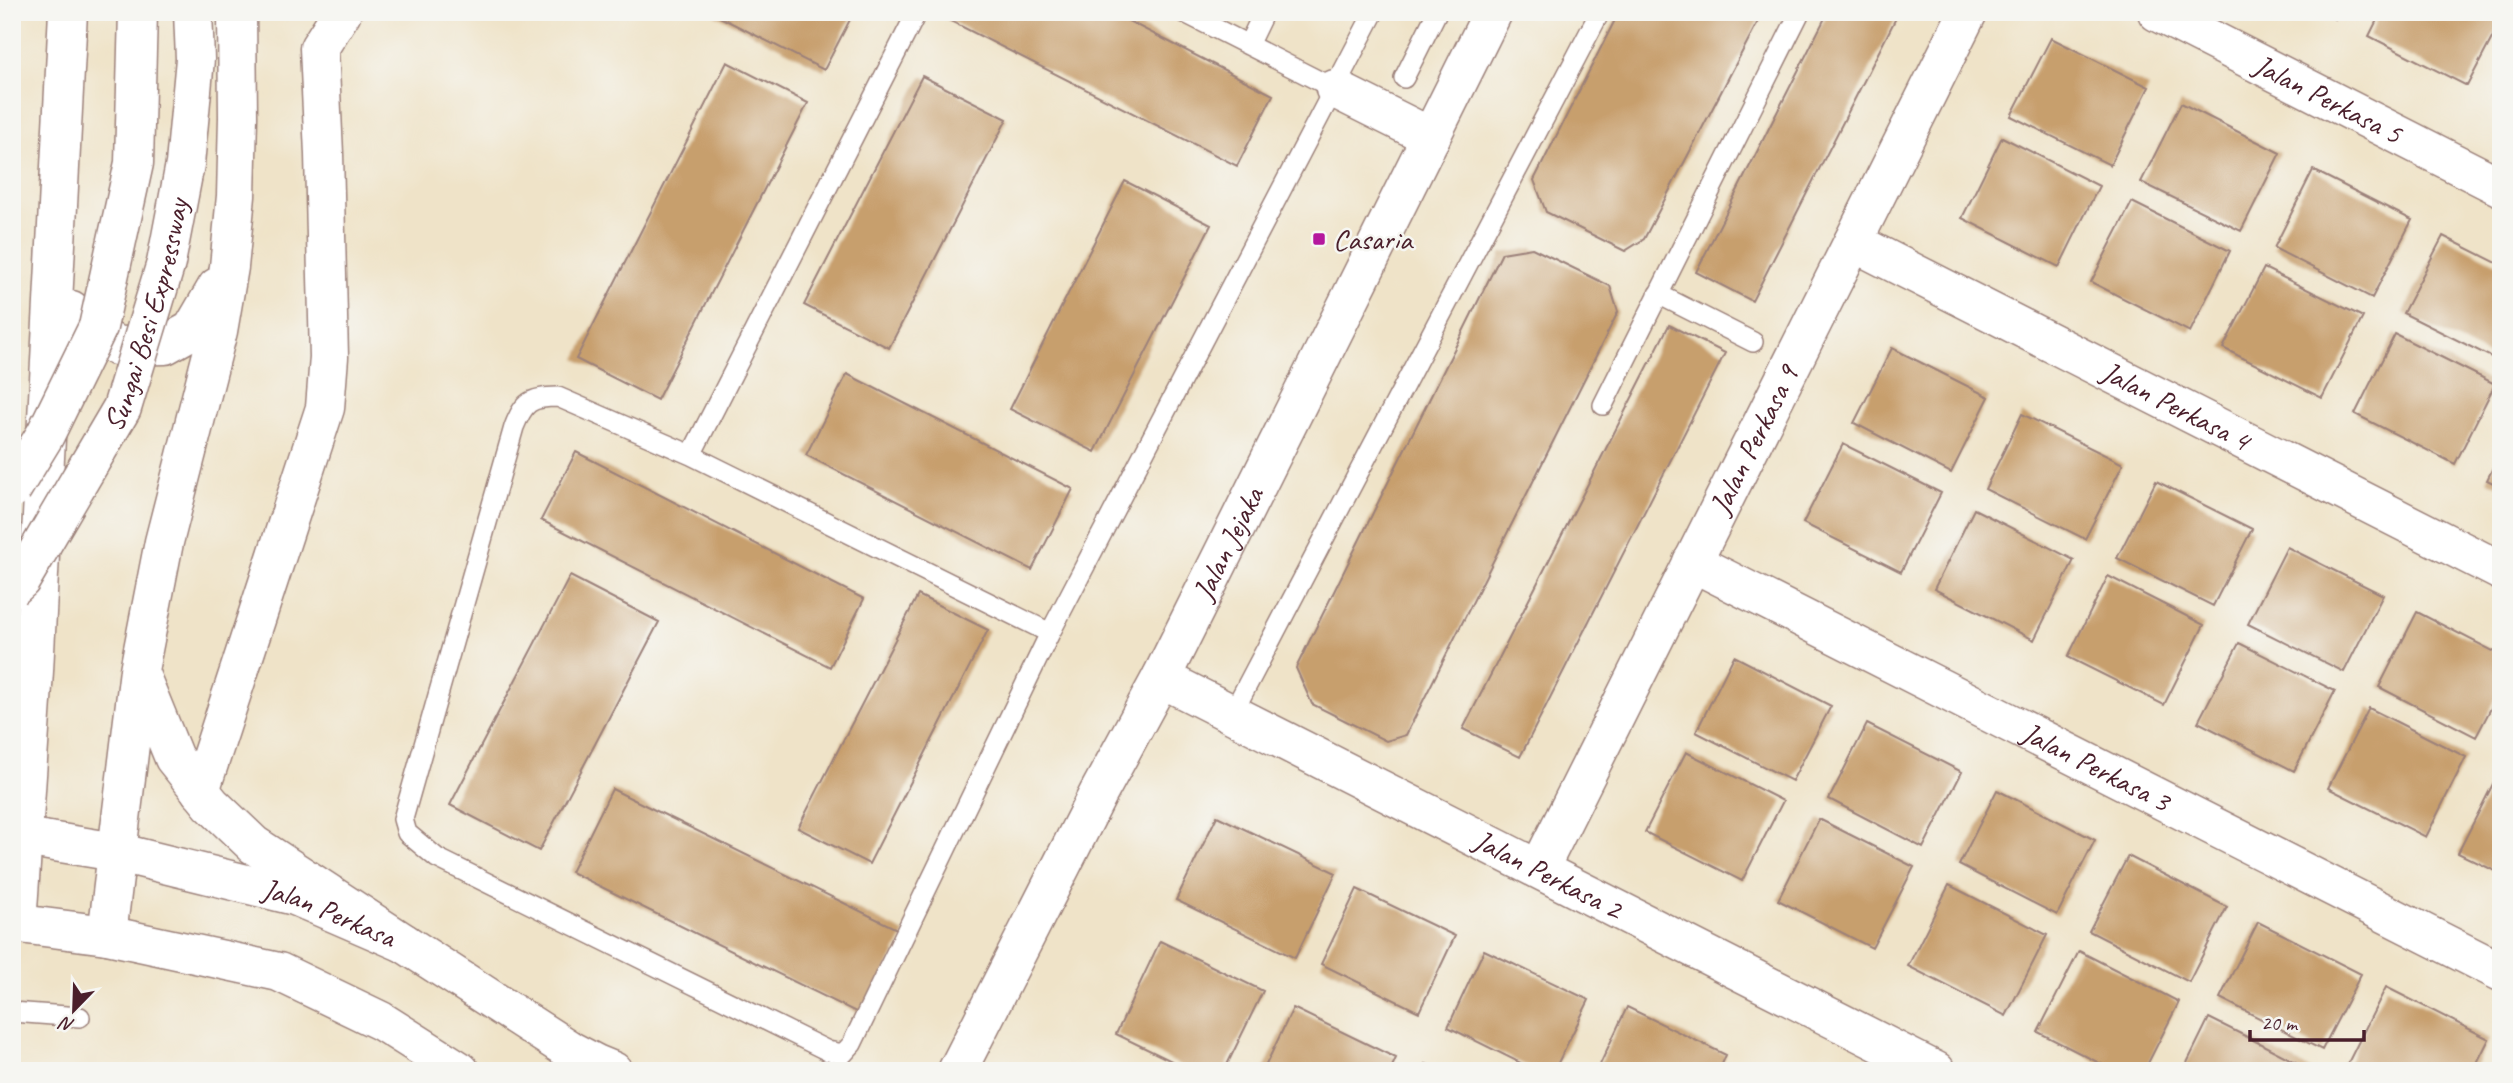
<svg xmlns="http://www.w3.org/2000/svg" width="2513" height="1083" viewBox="0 0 2513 1083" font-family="Caveat,sans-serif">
	<rect width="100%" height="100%" fill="#f6f6f2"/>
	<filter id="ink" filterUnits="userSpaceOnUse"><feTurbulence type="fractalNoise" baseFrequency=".0143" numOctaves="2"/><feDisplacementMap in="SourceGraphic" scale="14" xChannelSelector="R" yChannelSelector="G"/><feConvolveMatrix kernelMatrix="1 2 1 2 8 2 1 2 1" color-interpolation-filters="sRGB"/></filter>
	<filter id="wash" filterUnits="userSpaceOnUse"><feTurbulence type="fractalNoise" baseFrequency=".00686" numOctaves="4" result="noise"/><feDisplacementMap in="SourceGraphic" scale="28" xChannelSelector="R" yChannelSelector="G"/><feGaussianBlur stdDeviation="1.57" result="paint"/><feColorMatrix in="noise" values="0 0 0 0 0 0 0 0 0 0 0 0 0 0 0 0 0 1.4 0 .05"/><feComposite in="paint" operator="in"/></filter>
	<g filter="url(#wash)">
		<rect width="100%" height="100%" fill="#efe3c8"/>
		<g id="blocks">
			<path fill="#c79f6d" d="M710,12H854L824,70Z
				M933,12H1111L1273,95L1237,166Z
				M1619,12H1763L1644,239L1625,251L1546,212L1534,180Z
				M1828,12H1899L1752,301L1696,272Z
				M2322,12H2339L2335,19Z
				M2381,12H2501V21L2467,86L2369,36Z
				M2051,38L2149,87L2110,165L2011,116Z
				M727,62L808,103L657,400L576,359Z
				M922,76L1007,119L889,348L804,305Z
				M2181,103L2280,153L2241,231L2141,182Z
				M2002,137L2099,186L2059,267L1962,218Z
				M2313,170L2412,220L2372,298L2274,248Z
				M1125,181L1211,225L1095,452L1010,409Z
				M2132,202L2230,251L2190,332L2091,282Z
				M2443,236L2501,265V362L2403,313Z
				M1532,248L1610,286L1618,312L1406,735L1386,741L1312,704L1296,668L1502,253Z
				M2264,268L2363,317L2322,398L2223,348Z
				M1669,325L1725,353L1520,757L1463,729Z
				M2395,334L2495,384L2455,464L2355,414Z
				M1892,348L1989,397L1951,473L1854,423Z
				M847,374L1073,489L1032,570L806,455Z
				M2022,414L2123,464L2085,539L1985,489Z
				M1843,444L1941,493L1901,572L1803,523Z
				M2501,451V487L2487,480Z
				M576,452L864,599L830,667L541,520Z
				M2156,481L2252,529L2213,606L2117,558Z
				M1974,509L2074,560L2034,640L1934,589Z
				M2287,547L2383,595L2344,672L2248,624Z
				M570,576L659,622L539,851L450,805Z
				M2108,576L2204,625L2164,705L2068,657Z
				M918,595L988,630L869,864L798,828Z
				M2417,612L2501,655V689L2476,737L2379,687Z
				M2239,643L2335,691L2294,771L2198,722Z
				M1734,656L1831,706L1792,781L1696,732Z
				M2369,708L2466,757L2426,837L2328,788Z
				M1867,724L1962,772L1923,848L1829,799Z
				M1686,752L1783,801L1742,881L1645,832Z
				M2498,774L2501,775V874L2458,853Z
				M612,789L905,933L864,1016L571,872Z
				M1997,790L2095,840L2057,915L1959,865Z
				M1217,816L1336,873L1295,958L1176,900Z
				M1819,819L1914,867L1872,948L1778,900Z
				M2128,856L2227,907L2189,982L2089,931Z
				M1949,885L2047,935L2006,1016L1908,966Z
				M1357,889L1455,936L1419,1012L1321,964Z
				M2258,922L2361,974L2322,1050L2220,998Z
				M1160,941L1263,991L1224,1071H1192L1116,1034Z
				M1484,950L1589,1000L1554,1071H1537L1448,1027Z
				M2079,951L2179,1002L2144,1071H2115L2038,1032Z
				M2386,987L2489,1039L2473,1071H2362L2348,1063Z
				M1627,1007L1726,1055L1719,1071H1597Z
				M1293,1008L1396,1058L1390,1071H1263Z
				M2209,1018L2261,1044L2313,1071H2183Z
				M1426,1064L1440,1071H1423Z"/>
		</g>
	</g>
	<g filter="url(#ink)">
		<use href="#blocks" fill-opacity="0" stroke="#9c817a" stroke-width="2"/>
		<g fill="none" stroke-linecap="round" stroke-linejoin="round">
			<defs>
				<path id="lane" d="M1183,12L1335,89
					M1248,45L1264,12
					M1404,78L1437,12
					M1658,294L1753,342
					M1603,405L1800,12
					M691,455L917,12
					M1050,633L691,455L558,397C530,397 524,402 514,427L403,819L407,833L437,858L828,1051L843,1054L852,1044L1050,633L1374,12
					M1232,714L1600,12
					M12,1012L80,1017"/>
				<g id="street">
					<path id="s1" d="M2157,12L2501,187"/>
					<path d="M1335,89L1431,137"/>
					<path id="s2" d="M1853,242L2501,571"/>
					<path id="s3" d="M1692,562L2501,972"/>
					<path id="s4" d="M1161,678L1936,1071"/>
					<path d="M200,791L325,408L329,357L324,154L319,48L342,12"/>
					<path id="s5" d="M1539,869L1968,12"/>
				</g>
				<g id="secondary">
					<path id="s6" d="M12,835L116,852L295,896L404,943L571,1051L596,1064L613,1071"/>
					<path d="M12,923L107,935L279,972L381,1021L460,1071"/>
					<path id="s7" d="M957,1071L1098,794L1161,678L1493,12"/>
				</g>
				<path id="highway" d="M71,310L74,315L116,346L165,345L192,330L217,287
					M139,672L174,758L211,804L254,845L404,943
					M17,924L34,671L68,12
					M107,935L139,670L164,542L218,331L229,267L236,196L238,117L237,12"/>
			</defs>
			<use href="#lane" stroke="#9c817a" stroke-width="22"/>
			<use href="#street" stroke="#9c817a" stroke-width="41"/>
			<use href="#secondary" stroke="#9c817a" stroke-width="41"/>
			<use href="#highway" stroke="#9c817a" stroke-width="41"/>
			<use href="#lane" stroke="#fff" stroke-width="19"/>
			<use href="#street" stroke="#fff" stroke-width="38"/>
			<use href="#secondary" stroke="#fff" stroke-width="38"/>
			<use href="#highway" stroke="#fff" stroke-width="38"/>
			<defs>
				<g id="highway-bridge">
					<path d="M12,489L45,435L98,327L134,163L138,12"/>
					<path id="s8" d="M12,588L21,580L122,408L166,263L185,164L195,59L193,12"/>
				</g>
			</defs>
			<use href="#highway-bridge" stroke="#9c817a" stroke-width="41" stroke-linecap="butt"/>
			<use href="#highway-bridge" stroke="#fff" stroke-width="38"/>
		</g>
	</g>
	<rect fill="#b5179e" stroke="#f6f6f2" stroke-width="2.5" x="1312" y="232" width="14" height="14" rx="3.5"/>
	<g text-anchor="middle" stroke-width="5" stroke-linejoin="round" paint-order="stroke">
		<g font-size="30" fill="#4a1f2b" stroke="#f6f6f2">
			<text dy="10" stroke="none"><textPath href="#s1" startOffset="192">Jalan Perkasa 5</textPath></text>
			<text dy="10" stroke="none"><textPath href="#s8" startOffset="308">Sungai Besi Expressway</textPath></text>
			<text dy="10" stroke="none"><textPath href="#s2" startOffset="362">Jalan Perkasa 4</textPath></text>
			<text dy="10" stroke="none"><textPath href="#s5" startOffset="480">Jalan Perkasa 9</textPath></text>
			<text dy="10" stroke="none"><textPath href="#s7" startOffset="593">Jalan Jejaka</textPath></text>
			<text dy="10" stroke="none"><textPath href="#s3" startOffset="453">Jalan Perkasa 3</textPath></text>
			<text dy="10" stroke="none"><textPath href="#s4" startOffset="434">Jalan Perkasa 2</textPath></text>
			<text dy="10" stroke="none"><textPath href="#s6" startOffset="327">Jalan Perkasa</textPath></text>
		</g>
		<g font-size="30" fill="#4a1f2b" stroke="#f6f6f2" text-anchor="start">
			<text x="1333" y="249">Casaria</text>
		</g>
	</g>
	<rect width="2513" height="1083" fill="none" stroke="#f6f6f2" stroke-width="42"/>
	<g transform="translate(74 1010) rotate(203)" stroke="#f6f6f2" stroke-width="5" paint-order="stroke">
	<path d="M0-5L12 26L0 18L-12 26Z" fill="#4a1f2b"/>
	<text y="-10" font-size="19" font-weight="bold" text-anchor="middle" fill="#4a1f2b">N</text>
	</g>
	<path d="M2250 1030v10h114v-10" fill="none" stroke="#4a1f2b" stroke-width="3.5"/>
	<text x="2261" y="1030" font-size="21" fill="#4a1f2b" stroke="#f6f6f2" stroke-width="5" paint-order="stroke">20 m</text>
</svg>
